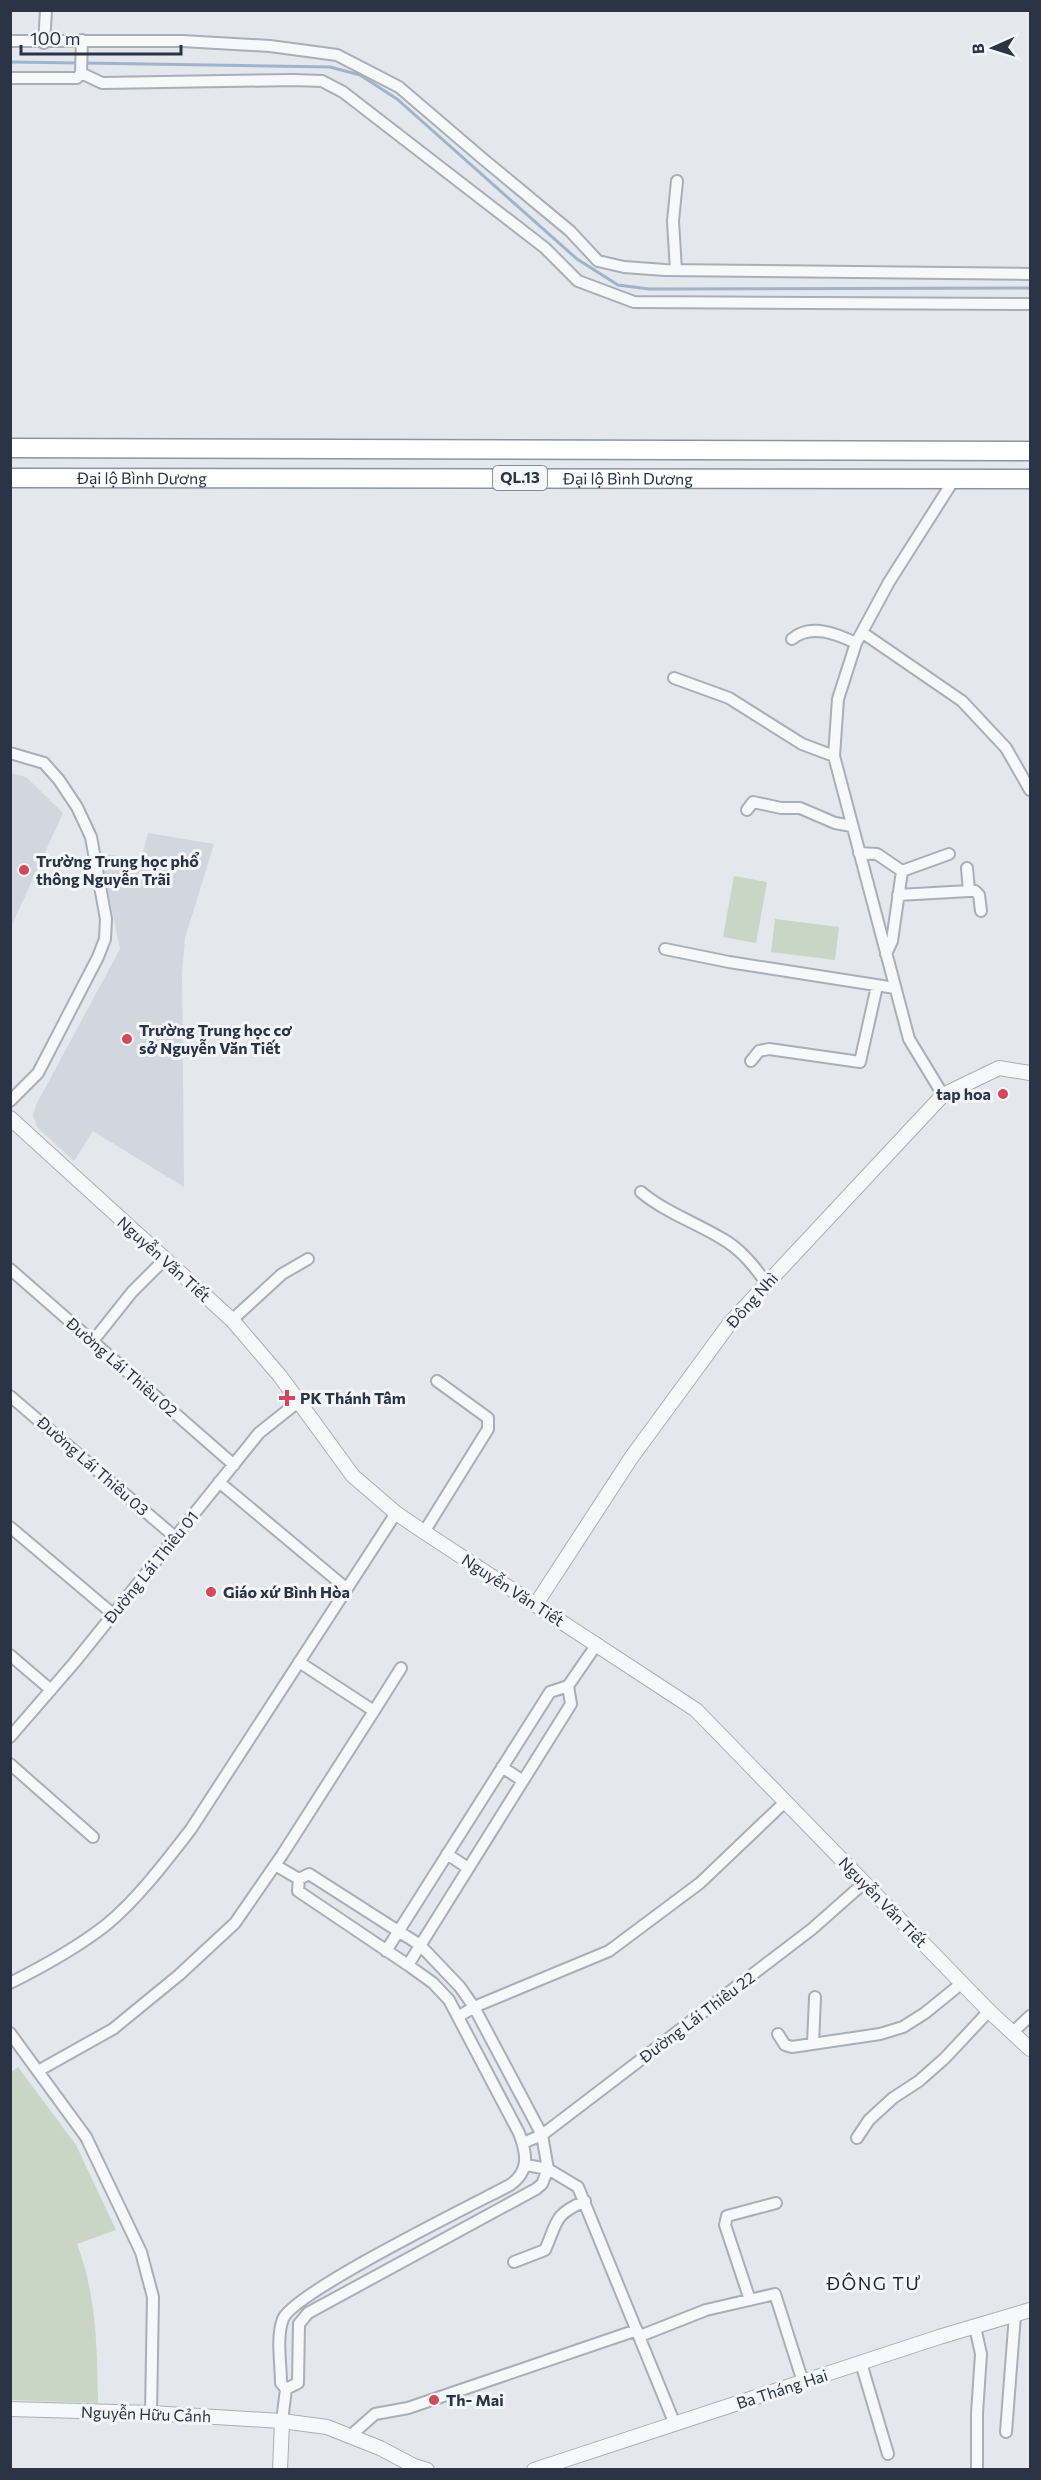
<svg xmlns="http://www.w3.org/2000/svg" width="1041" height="2480" viewBox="0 0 1041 2480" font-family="Commissioner,sans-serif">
	<rect width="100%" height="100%" fill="#e4e7ec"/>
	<path fill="#d2d6de" d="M11,773L26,777L63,813L11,927Z
		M148,833L214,844L185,938L182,973L184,1187L93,1131L74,1161L37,1127L33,1115L36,1105L120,949L100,853L141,860Z"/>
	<path fill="#c9d6c5" d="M734,876L767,882L756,943L723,937Z
		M775,919L839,927L835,960L771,952Z
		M18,2067L76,2145L116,2230L77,2244C97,2297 97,2348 98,2403L11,2400L10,2073Z"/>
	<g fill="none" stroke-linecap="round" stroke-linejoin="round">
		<path stroke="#9fb4cc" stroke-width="3" d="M10,62L78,63
			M84,63L330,67L360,75L397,99L577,259L618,285L649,289L1030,288"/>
		<defs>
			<path id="minor" d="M10,41H182L270,46L337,55L399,87L482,158L570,231L598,261L624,267L665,270L1030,274
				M44,43L46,10
				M81,73L102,83L294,80L322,81L343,92L545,248L578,281L634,302L1030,304
				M10,78H77L81,73L82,40
				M676,270L673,221L677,181
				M863,633L962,701L1006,748L1030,790
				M792,639C811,623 837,634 856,643
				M674,678L729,698L802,744L834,756
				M10,753L44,763L59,780L77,807L91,837L106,919L105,939L98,957L38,1073L10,1101
				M747,810L753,802L781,808H800L835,823L852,826
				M859,853L877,854L902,871L949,854
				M967,868L969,891H975L979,895L981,911
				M898,895L969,891
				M665,949L729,962L895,988
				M886,954L892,941L902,871
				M751,1061L759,1051L769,1049L860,1062L877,986
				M943,1095L909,1039L834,756L838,699L856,643L889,582L955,478
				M641,1192C665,1212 694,1222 721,1238C741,1249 754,1266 767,1284
				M10,1269L234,1465
				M232,1320L282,1274L308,1259
				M93,1341L132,1292L165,1259
				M10,1396L175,1537
				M219,1482L346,1588
				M10,1527L113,1614
				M424,1532L488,1429V1418L437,1381
				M10,1655L51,1690
				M374,1711L401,1668
				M10,1737L74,1663L259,1433L298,1402
				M10,1764L93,1837
				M502,1767L523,1781
				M447,1854L468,1868
				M275,1865L299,1879
				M309,1874L420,1945L460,1987L474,2007L542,2135L548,2169L542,2184L536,2189L308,2313L299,2324L298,2383L286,2389L281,2383C281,2364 276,2337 283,2319C294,2292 474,2204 510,2185C530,2171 527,2154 519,2133L449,2000L433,1983L408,1965L298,1891L299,1879Z
				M386,1951L550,1692L568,1686L597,1644
				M408,1965L571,1704L568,1686
				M10,1983C42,1967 78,1947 106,1925C136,1901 167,1860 191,1829L396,1513
				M458,2017L474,2007L609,1951L700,1883L785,1802
				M1013,2032L1030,2016
				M10,2033L86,2137L141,2252L153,2297L151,2413
				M778,2034L785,2045L792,2047L880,2034L903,2027L925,2013L962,1983
				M813,2044L815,1997
				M38,2071L113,2029L179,1975L235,1923L282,1855L374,1711L299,1662
				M857,2138L869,2120L893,2098L919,2081L945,2058L989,2011
				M523,2143L542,2135L812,1929L864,1883
				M526,2165L548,2169L578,2187L674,2422
				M514,2262L545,2250C558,2221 553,2215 585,2201
				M750,2300L725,2225L727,2216L776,2203
				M975,2327L981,2354L977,2413V2470
				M640,2336L706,2310L775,2294L803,2382
				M861,2363L888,2454
				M282,2421L286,2389
				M1006,2432L1015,2315
				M349,2437L375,2414L408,2408L637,2330"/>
			<path id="tertiary" d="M10,1118L232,1320L280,1376L353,1476L396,1513L424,1532L696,1710L989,2011L1030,2049
				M536,1604L631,1458L730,1323L943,1095L999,1068L1030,1073
				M10,2409L151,2413L282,2421L327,2427L380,2448L414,2466L427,2470
				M280,2470L282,2421
				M534,2470L939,2337L1030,2310"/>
			<g id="trunk">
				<path d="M10,448L1030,451"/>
				<path id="s1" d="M10,478L1030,479"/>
			</g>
		</defs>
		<use href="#minor" stroke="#a9aeb7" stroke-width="14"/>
		<use href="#tertiary" stroke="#a9aeb7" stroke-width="16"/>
		<use href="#trunk" stroke="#8b94a3" stroke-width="21"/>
		<use href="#minor" stroke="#f7f8fa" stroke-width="10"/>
		<use href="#tertiary" stroke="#f7f8fa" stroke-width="14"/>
		<use href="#trunk" stroke="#fff" stroke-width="18"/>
	</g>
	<g fill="#d1495b" stroke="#f4f6f9" stroke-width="2">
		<circle cx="24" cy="870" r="6"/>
		<circle cx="127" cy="1039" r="6"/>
		<circle cx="1003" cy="1094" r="6"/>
		<path d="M284 1389h6v6h6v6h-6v6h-6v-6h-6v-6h6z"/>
		<circle cx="211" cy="1592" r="6"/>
		<circle cx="434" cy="2400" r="6"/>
	</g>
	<g text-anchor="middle" stroke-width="6" stroke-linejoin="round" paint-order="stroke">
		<rect fill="#f4f6f9" stroke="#676e7b" stroke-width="1.5" x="493" y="466" width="54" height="24" rx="4.5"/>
		<g font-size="15" font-weight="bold" fill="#2b3445">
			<text x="520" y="483">QL.13</text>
		</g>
		<g font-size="16" fill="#2b3445" stroke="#f4f6f9">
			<text dy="6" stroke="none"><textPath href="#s1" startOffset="618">Đại lộ Bình Dương</textPath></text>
			<text dy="6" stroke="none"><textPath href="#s1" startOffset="132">Đại lộ Bình Dương</textPath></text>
			<text transform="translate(164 1259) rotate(42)" y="6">Nguyễn Văn Tiết</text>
			<text transform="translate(752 1300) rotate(-48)" y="6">Đông Nhì</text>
			<text transform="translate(122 1367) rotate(41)" y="6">Đường Lái Thiêu 02</text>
			<text transform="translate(93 1466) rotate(41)" y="6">Đường Lái Thiêu 03</text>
			<text transform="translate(151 1567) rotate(-51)" y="6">Đường Lái Thiêu 01</text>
			<text transform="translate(513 1590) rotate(33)" y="6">Nguyễn Văn Tiết</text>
			<text transform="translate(883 1902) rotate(46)" y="6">Nguyễn Văn Tiết</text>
			<text transform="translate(697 2017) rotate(-37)" y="6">Đường Lái Thiêu 22</text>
			<text transform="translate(782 2389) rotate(-18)" y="6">Ba Tháng Hai</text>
			<text transform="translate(146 2414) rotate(2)" y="6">Nguyễn Hữu Cảnh</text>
		</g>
		<g font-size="16" font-weight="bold" fill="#2b3445" stroke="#f4f6f9" text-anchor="start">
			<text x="36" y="867">Trường Trung học phổ<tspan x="36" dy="18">thông Nguyễn Trãi</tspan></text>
			<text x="139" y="1036">Trường Trung học cơ<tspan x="139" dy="18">sở Nguyễn Văn Tiết</tspan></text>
			<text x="991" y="1100" text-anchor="end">tap hoa</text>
			<text x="300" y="1404">PK Thánh Tâm</text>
			<text x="223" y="1598">Giáo xứ Bình Hòa</text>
			<text x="446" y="2406">Th- Mai</text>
		</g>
		<g font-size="18" letter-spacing="1.5" fill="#1d2536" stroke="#f4f6f9">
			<text x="874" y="2290">ĐÔNG TƯ</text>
		</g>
	</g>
	<rect width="1041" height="2480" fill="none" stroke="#2b3445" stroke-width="24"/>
	<g transform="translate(993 48) rotate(267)" stroke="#f4f6f9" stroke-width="4.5" paint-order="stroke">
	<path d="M0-4.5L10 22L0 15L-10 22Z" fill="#2b3445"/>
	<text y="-9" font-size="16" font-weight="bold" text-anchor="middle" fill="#2b3445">B</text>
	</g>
	<path d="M21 45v9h160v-9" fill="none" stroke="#2b3445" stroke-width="3"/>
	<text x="30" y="45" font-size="18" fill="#2b3445" stroke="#f4f6f9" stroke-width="4.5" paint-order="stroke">100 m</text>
</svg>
